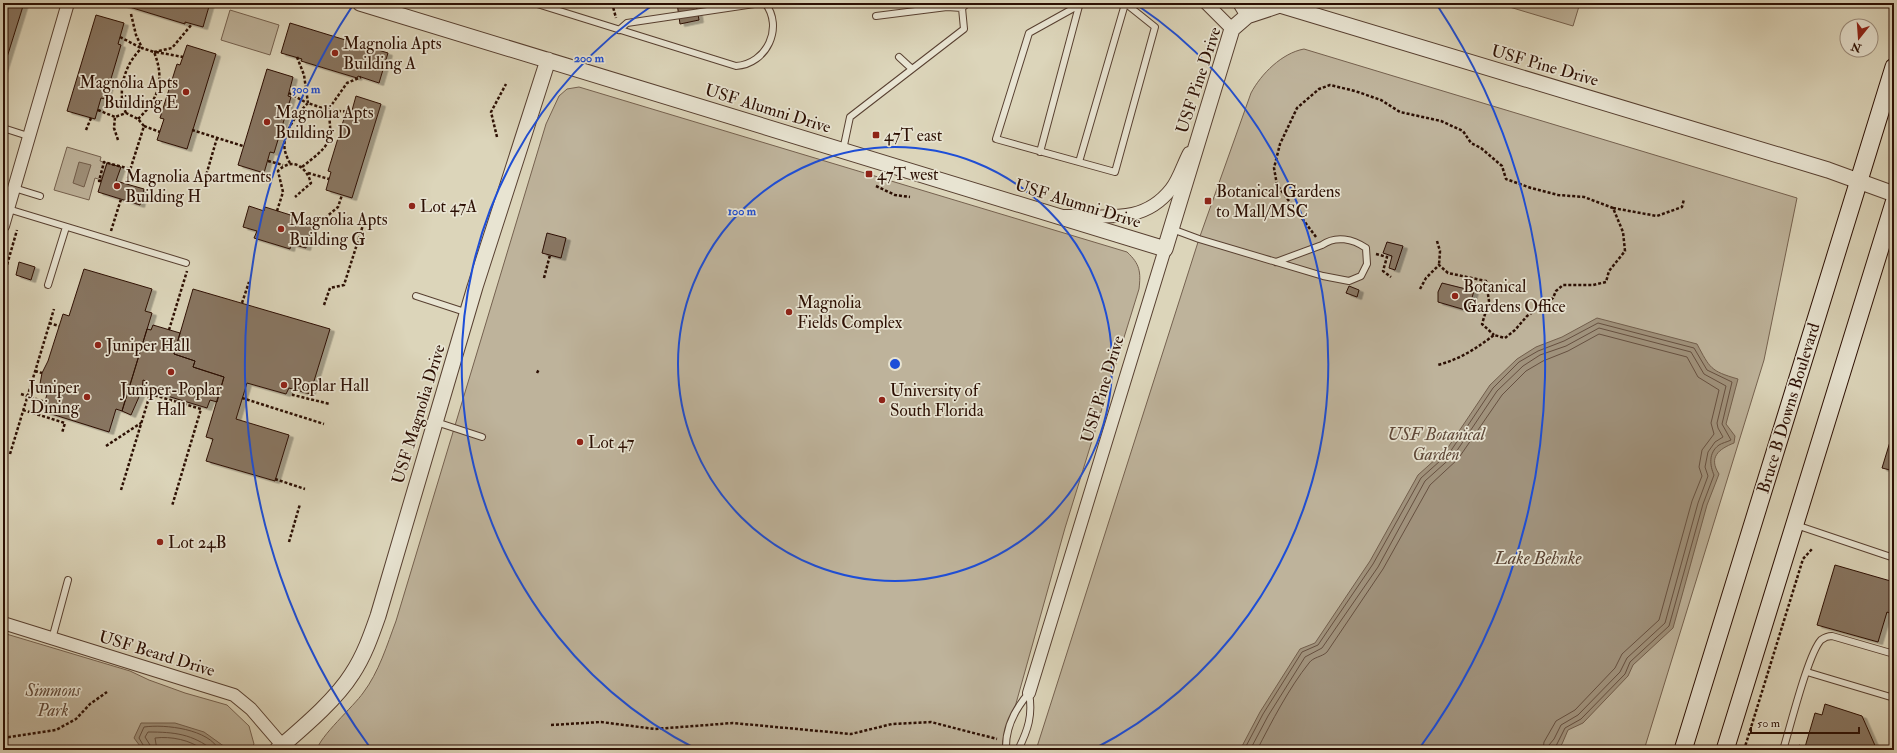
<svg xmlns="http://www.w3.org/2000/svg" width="1897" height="753" viewBox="0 0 1897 753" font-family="'IM FELL Double Pica',serif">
	<defs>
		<filter id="shadow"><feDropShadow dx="4.5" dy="2.5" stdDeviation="0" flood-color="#0004"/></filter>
	</defs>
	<rect width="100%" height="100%" fill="#dcd5ba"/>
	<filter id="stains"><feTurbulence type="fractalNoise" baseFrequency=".005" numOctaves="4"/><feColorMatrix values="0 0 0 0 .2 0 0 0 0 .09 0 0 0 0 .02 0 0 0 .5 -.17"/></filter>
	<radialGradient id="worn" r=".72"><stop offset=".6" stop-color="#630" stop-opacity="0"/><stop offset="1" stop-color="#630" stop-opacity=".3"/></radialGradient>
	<path fill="#beb39b" stroke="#75614f" d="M1496,3H1580L1573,26Z
		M230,10L279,25L270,55L221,40Z
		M1304,49L1797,198L1764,360L1644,750H1036L1199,239L1251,93C1261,74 1282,53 1304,49Z
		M579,87L1127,252C1140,264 1141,272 1139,289L1065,528L1003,750H317C319,737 354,706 363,693C379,672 387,645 396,621L546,124L559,96L567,89Z
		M67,147L101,157L100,161L107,163L101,180L95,178L89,200L54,190Z
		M3,633L130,671L149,680L185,693L227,705L249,726L254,744L250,750H3Z"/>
	<path fill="#a0927c" stroke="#725e4c" d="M79,162L91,165L84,187L73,183Z
		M1597,318L1697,344C1710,368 1710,371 1738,379L1726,424L1735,436L1734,443C1719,449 1708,457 1719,474L1707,505L1673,628L1633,665L1628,676L1583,723L1568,730L1562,744L1556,750H1240L1260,712L1300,649L1315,643L1370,561L1418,475L1447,449L1490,385L1517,359L1536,347L1562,337Z
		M141,723H175L204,732L225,747L221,750H143L134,738Z"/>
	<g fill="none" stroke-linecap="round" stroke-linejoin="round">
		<path stroke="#665040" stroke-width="1" d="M146,750L139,738L144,727C165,724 209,729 219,750
			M151,750L150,745L145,737L148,732C175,732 192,734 213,750
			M157,750L155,738C171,736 191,740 203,750
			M1244,750L1263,714L1302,652L1318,645L1373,564L1421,478L1450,452L1493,388L1519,362L1538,351L1564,341L1598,323L1694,348L1707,370L1732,382L1722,424L1731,440C1727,442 1722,443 1719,445C1708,453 1710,466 1714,475L1703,504L1669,626L1630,662L1625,674L1581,719L1565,728L1554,750
			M1250,750L1268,716L1305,657L1322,648L1378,567L1425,481L1454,455L1497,391L1523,366L1540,355L1566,346L1599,328L1691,352L1704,374L1726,386L1717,423L1718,428L1723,437L1715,442L1708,452L1705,467L1708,476L1698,503L1665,623L1627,658L1620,672L1578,715L1561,725L1554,739L1549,745V750
			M1257,750C1272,721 1289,688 1309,663C1313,657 1322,657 1327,652L1383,569L1430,485L1458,459L1502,395L1526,371L1543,361L1568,351L1599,334L1687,357L1698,377L1719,390L1711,423L1714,434L1702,450L1699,467L1702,476L1692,501L1659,620L1622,654L1615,668L1575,710L1556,721L1544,742L1543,750"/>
	</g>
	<path fill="#887662" stroke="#2c0f03" filter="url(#shadow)" d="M3,3H24L3,70Z
		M123,3H210L203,27L185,22V24L123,5Z
		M677,3H696L699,20L680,24Z
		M96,15L124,23L118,44L121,45L105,99L101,98L95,119L67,111Z
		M290,23L388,53L379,83L358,76L357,78L301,61L302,59L281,53Z
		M187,45L216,54L187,149L157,140L164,119L160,118L177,64L180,65Z
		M267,69L293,77L288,96L291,97L274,153L270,152L264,173L238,165Z
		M356,96L381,104L352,198L326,190L331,172L328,171L346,112L351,114Z
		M107,163L121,167L116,181L144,189L140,205L98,192Z
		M249,206L264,211L265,207L300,218L299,221L313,226L306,248L291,244L290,249L254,238L257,231L243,227Z
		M547,233L566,238L561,258L542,253Z
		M1387,242L1403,246L1395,270L1389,268L1392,256L1383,253Z
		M19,262L35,267L31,280L16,275Z
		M84,269L152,289L145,311L152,313L122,411L116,409L109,432L42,411L48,391L41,392L39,389L42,373L48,361L63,314L69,316Z
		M1442,283L1474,291L1471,301L1469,311L1438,302V292Z
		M1349,286L1359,290L1357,297L1346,293Z
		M193,289L330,329L310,394L289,388L286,394L247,383L236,419L289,435L275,481L206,461L213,439L206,437L224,377L193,367L195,361L174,354Z
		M153,325L180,333L174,354L195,361L193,367L224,377L217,402L210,400L207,408L144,389L146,381L143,380L142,390L131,415L122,411L147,329L151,330Z
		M1893,432L1894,433V471L1882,468Z
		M1835,565L1894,582V615L1887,612L1878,642L1817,625Z
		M1825,704L1862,716L1877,750H1797L1799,745L1805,747L1815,713L1822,715Z"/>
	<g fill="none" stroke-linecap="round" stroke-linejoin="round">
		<defs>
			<path id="service" d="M534,3L736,66C767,64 784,27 765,3
				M1083,3L1029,33L996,139L1115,172L1155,27L1125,3
				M876,16L947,7L962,8L968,3
				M619,30L627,23L761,3
				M899,57L912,69
				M3,128L28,136
				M843,150L850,117L964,29L962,8
				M1040,152L1079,6
				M1079,162L1125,4
				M14,188L40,196
				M8,209L186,263
				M1172,229L1199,239L1323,276L1349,281L1361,276L1367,264L1366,248C1353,239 1336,235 1322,245L1276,262
				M48,285L66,227
				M416,296L468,313
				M436,422L482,437
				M1796,525L1894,558
				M52,639L68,580
				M1807,672L1894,698
				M1006,750C1005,727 1015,709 1029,693
				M1018,750C1028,730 1033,715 1029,693
				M1783,750C1790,728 1808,654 1821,640C1825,637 1827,636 1832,636L1894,654"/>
			<path id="minor" d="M1206,3L1232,29
				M1239,3L1247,16
				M1065,216C1105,215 1143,225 1171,189C1179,179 1183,164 1189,153
				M3,226L68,3
				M3,623L234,695L251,709L282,745
				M1029,693L1165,249"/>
			<path id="tertiary" d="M360,3L1165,249L1232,29L1247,16L1280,5L1828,170L1894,194
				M277,750C301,729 335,701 352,674C364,656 371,636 378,616L475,287L548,60"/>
			<path id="secondary" d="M1683,750L1894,67
				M1725,750L1894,203"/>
		</defs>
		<use href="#service" stroke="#584031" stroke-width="8"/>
		<use href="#minor" stroke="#584031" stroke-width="14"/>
		<use href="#tertiary" stroke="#584031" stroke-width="17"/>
		<use href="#secondary" stroke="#2c0f03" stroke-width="19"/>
		<path stroke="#2c0f03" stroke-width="2.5" stroke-dasharray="3 2" stroke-linecap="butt" d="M612,3L616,18
			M131,14L136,35L142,48
			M120,37L141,48
			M154,52L172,48L192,24
			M156,52L183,57
			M297,57L304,75L308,103
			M289,93L307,103
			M98,110L115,117
			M351,112L328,110L347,83L361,77
			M126,113C116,92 125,63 142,48L154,52C165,79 159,99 138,119
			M144,126L160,132
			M86,130L91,118
			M192,130L243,146
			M497,137L491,112L506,84
			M118,140L114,128L115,117L126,113L138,119L144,126L126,183
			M268,161L283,165
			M290,163C288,160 286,155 285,151C281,134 297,114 308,103L328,110C334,144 328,146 302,167
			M308,173L329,179
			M205,179L217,138
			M101,181H99L104,162L130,169
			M876,186L895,195L910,197
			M1613,208L1657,216L1682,207L1684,199
			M277,211L283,192L278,171C292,157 306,166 311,183L295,197
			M325,218L338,207L342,195
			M111,231L121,199
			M1316,237L1277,185L1274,168L1280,144L1297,108L1319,89L1330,85L1355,91L1381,100L1400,112L1441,121L1463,131L1471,143L1481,148L1502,166L1506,179L1531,188L1558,195L1584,197L1613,208L1623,232L1625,251L1609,271L1606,282L1593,285H1563L1556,291L1553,298L1527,316L1515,330L1505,338L1494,335C1477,348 1459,360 1437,365
			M1437,241L1440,251L1439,265
			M1376,254L1387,257L1383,271L1391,277
			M544,278L550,255
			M3,279L17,230
			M1420,289L1426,278L1439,265L1448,273L1486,281L1489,301L1482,324L1494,335
			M242,303L249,282
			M324,305L330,288L344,285L364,222
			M49,323L59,326
			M169,330L187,271
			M35,371L42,373
			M537,373L539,369
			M295,389L293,395L330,404
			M21,394L45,402
			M150,394L201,409L172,506
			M242,398L324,424
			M23,410L65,423L62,433
			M106,446L141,423
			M10,454L54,309
			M275,479L305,489
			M121,490L151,391
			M289,542L300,504
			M3,678L7,713L3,732
			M551,725L601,722L655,729L733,723L851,734L892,724L931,722L997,739
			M3,738L56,730L76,719L90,704L107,692
			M1744,750L1803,559L1812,549"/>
		<use href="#service" stroke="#e8e4d2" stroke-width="6"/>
		<use href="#minor" stroke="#e8e4d2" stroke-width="12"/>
		<use href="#tertiary" stroke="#e8e4d2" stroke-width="15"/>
		<use href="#secondary" stroke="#e8e4d2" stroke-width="17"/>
	</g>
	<g fill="none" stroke="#1d4ed8" stroke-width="2">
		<circle cx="895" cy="364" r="217"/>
		<path d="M698 750A433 433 0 0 1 653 5M1137 5A433 433 0 0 1 1092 750"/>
		<path d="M369 746A650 650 0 0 1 353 5M1437 5A650 650 0 0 1 1421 746"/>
	</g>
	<g fill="#8f2418" stroke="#e8e4d2" stroke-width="1.5">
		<circle cx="335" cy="53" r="4"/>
		<circle cx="186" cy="92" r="4"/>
		<circle cx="267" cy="122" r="4"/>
		<rect x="872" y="131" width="8" height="8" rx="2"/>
		<rect x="865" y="170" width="8" height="8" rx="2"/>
		<circle cx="117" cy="186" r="4"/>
		<rect x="1204" y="197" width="8" height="8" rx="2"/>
		<circle cx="412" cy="206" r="4"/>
		<circle cx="281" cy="229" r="4"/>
		<circle cx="1455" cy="296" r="4"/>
		<circle cx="789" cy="312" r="4"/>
		<circle cx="98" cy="345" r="4"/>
		<circle cx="171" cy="372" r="4"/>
		<circle cx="284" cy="385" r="4"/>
		<circle cx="87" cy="397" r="4"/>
		<circle cx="882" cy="400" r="4"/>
		<circle cx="580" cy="442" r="4"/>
		<circle cx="160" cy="542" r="4"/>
	</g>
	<g text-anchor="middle" stroke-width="3.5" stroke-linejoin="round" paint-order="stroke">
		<g font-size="17" fill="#2c0f03" stroke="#e8e4d2" text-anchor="start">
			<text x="343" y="49">Magnolia Apts<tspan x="343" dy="20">Building A</tspan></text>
			<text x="178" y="88" text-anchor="end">Magnolia Apts<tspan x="178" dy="20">Building E</tspan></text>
			<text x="275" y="118">Magnolia Apts<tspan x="275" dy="20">Building D</tspan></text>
			<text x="884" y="141">47T east</text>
			<text x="877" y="180">47T west</text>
			<text x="125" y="182">Magnolia Apartments<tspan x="125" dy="20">Building H</tspan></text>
			<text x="1216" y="197">Botanical Gardens<tspan x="1216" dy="20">to Mall/MSC</tspan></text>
			<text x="420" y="212">Lot 47A</text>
			<text x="289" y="225">Magnolia Apts<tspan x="289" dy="20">Building G</tspan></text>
			<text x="1463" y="292">Botanical<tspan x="1463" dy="20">Gardens Office</tspan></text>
			<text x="797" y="308">Magnolia<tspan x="797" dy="20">Fields Complex</tspan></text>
			<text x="106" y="351">Juniper Hall</text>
			<text x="292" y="391">Poplar Hall</text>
			<text x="79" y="393" text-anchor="end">Juniper<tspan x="79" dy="20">Dining</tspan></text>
			<text x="171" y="395" text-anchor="middle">Juniper-Poplar<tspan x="171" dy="20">Hall</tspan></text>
			<text x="890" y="396">University of<tspan x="890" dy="20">South Florida</tspan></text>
			<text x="588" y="448">Lot 47</text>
			<text x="168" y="548">Lot 24B</text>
		</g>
		<g font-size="17" fill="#2c0f03" stroke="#e8e4d2">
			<text transform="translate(1545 65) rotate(16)" y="6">USF Pine Drive</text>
			<text transform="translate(1198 80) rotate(-72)" y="6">USF Pine Drive</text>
			<text transform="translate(768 108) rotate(17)" y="6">USF Alumni Drive</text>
			<text transform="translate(1078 203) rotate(17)" y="6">USF Alumni Drive</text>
			<text transform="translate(1102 389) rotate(-73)" y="6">USF Pine Drive</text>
			<text transform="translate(1788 408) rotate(-73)" y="6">Bruce B Downs Boulevard</text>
			<text transform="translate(418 414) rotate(-73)" y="6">USF Magnolia Drive</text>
			<text transform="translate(157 653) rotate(17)" y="6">USF Beard Drive</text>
		</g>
		<g font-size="17" font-style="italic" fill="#5f4838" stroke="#e8e4d2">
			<text x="1436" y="440">USF Botanical<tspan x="1436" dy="20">Garden</tspan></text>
			<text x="53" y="696">Simmons<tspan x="53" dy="20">Park</tspan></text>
		</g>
		<g font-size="18" font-style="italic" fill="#5a4333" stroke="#e8e4d2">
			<text x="1538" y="564">Lake Behnke</text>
		</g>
	</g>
	<circle cx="895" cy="364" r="6" fill="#1d4ed8" stroke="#e8e4d2" stroke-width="2"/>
	<g font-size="12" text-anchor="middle" font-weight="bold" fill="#1d4ed8" stroke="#e8e4d2" stroke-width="3.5" stroke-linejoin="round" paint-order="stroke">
		<text x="589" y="62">200 m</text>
		<text x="306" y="93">300 m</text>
		<text x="742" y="215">100 m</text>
	</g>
	<rect width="1897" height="753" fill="none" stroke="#dcd5ba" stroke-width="16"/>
	<rect x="4" y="4" width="1889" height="745" fill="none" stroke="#2c0f03" stroke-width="2"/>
	<rect x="8" y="8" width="1881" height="737" fill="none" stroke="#2c0f03"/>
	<g transform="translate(1859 38) rotate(197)"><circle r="19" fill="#e8e4d2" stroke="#9d8f7f"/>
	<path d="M0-3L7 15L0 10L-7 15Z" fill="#8f2418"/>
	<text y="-6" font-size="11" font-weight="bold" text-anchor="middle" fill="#2c0f03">N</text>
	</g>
	<path d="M1751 727v6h108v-6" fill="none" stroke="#2c0f03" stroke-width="2"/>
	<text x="1757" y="727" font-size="12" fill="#2c0f03" stroke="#e8e4d2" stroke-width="3" paint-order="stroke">50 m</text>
	<rect width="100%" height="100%" filter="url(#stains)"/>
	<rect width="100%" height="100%" fill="url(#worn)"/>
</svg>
